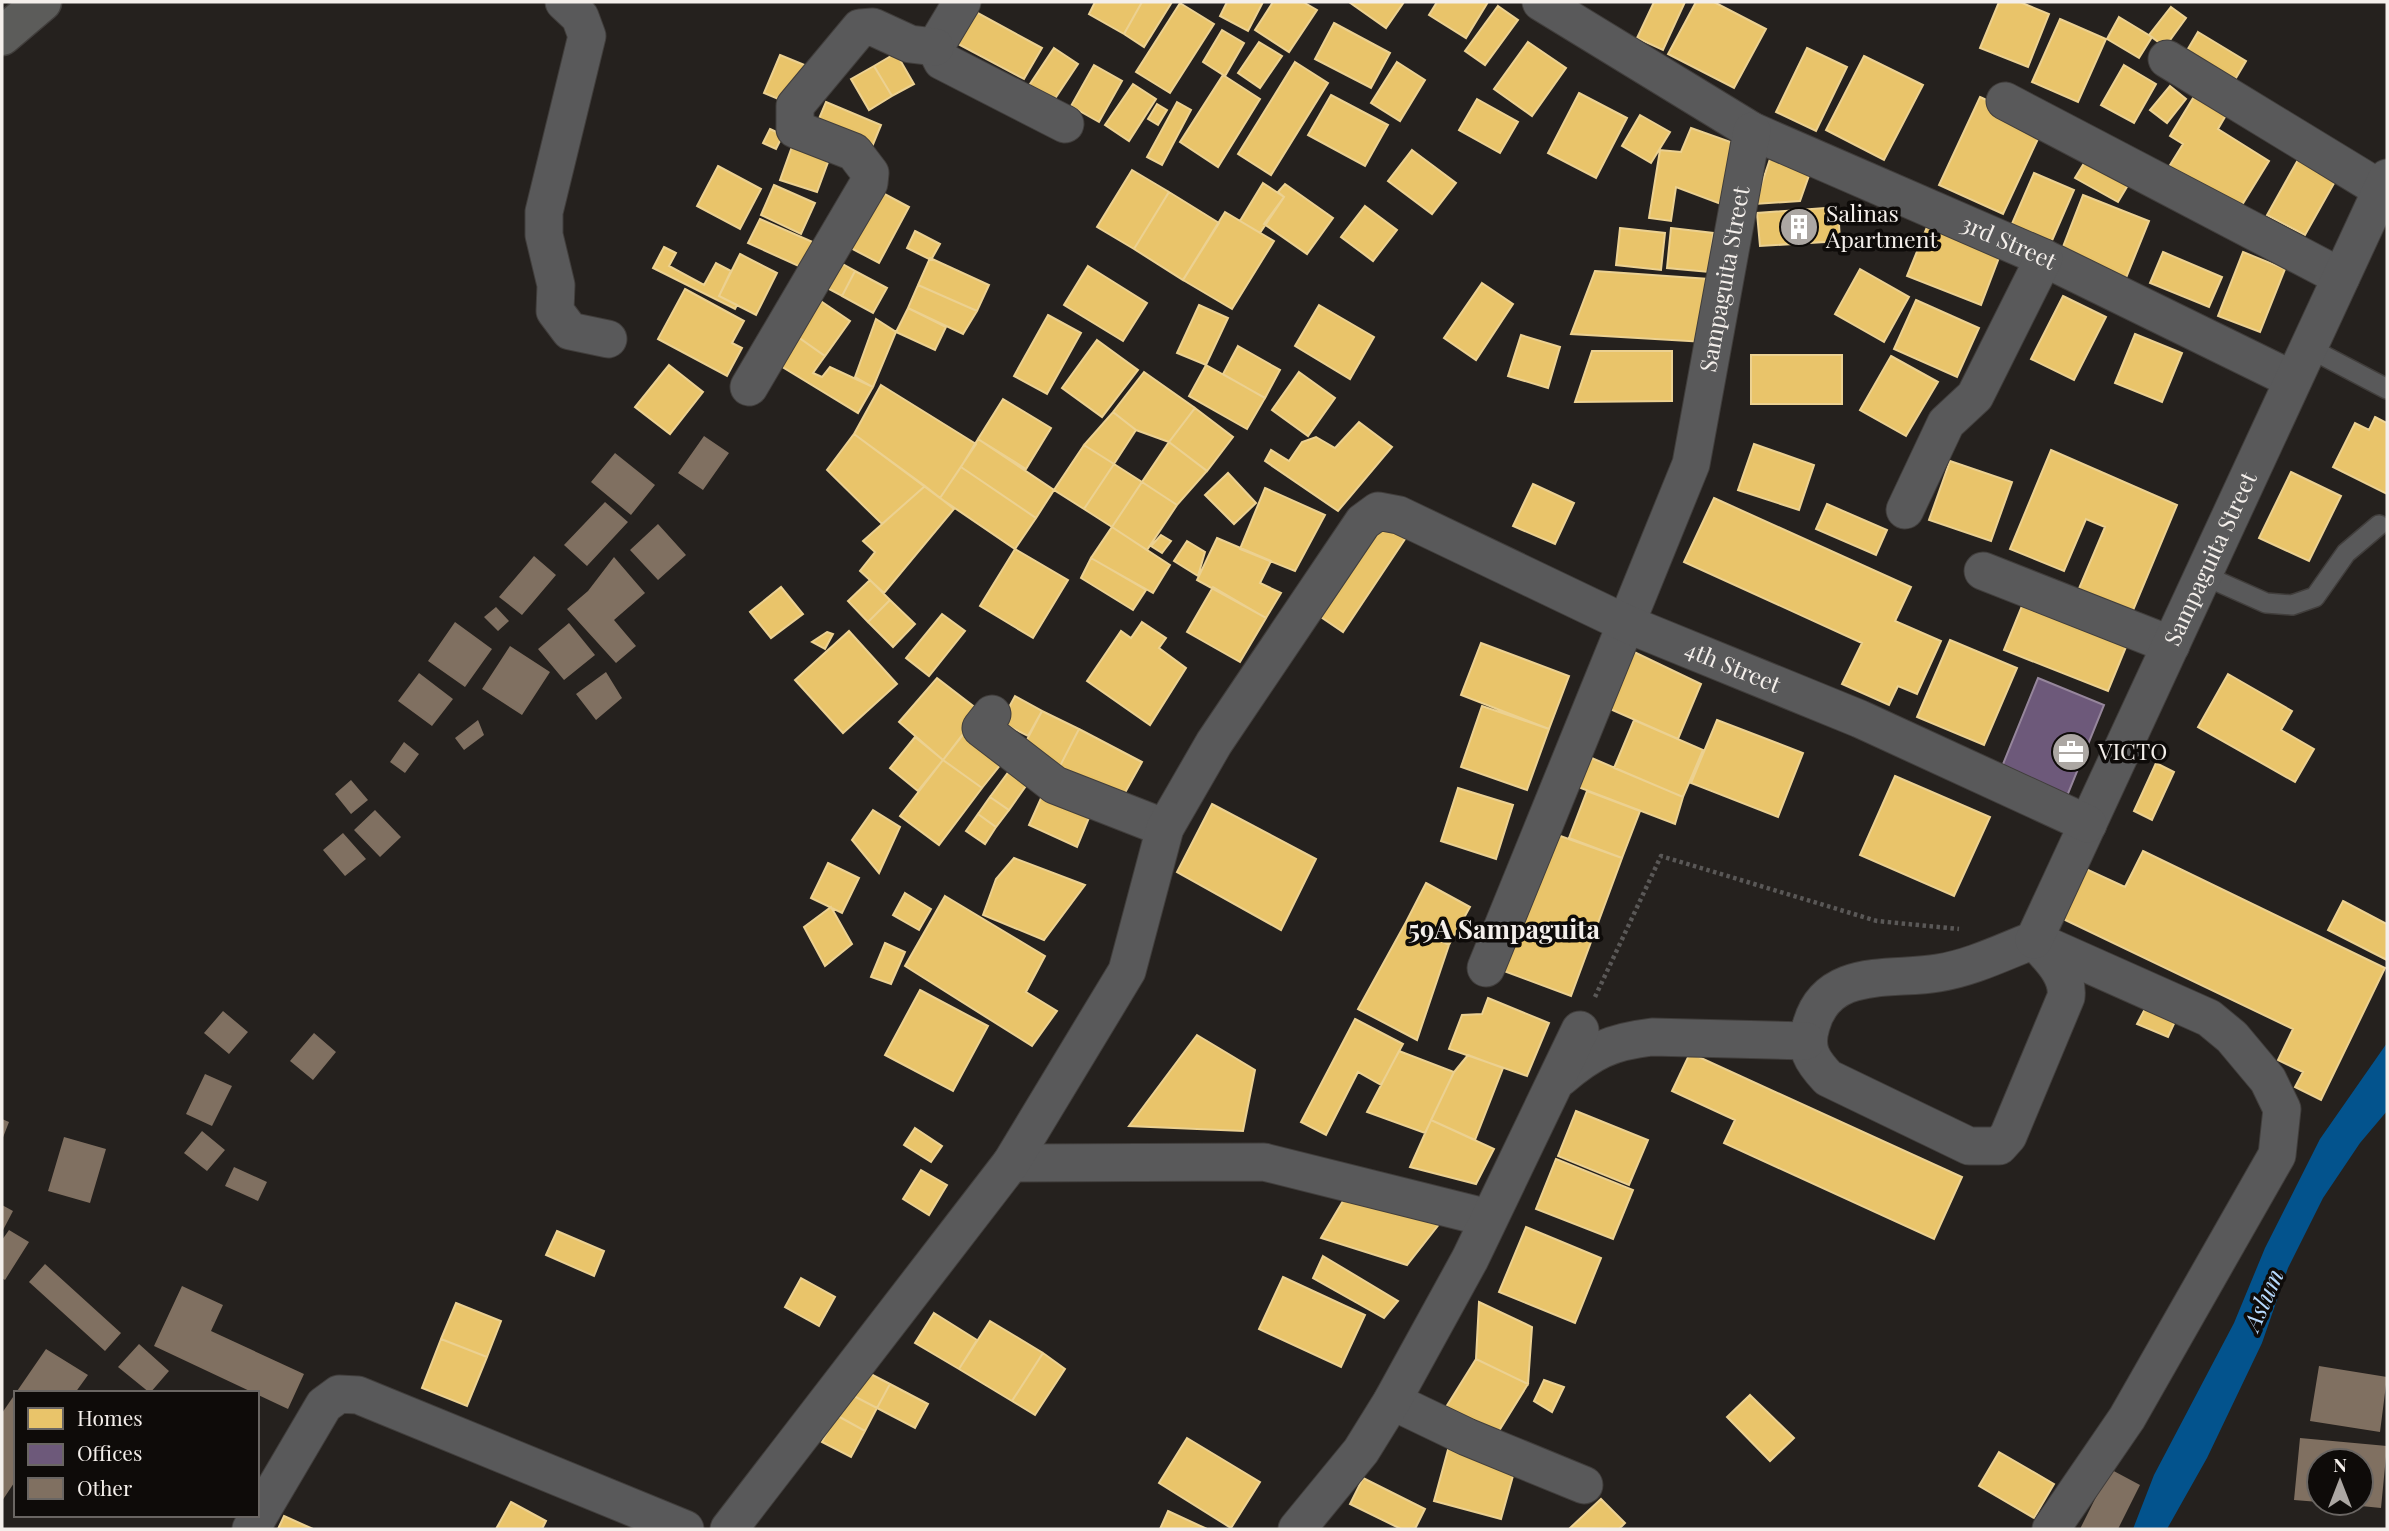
<svg xmlns="http://www.w3.org/2000/svg" width="2389" height="1531" viewBox="0 0 2389 1531" font-family="'Playfair Display',serif">
	<rect width="100%" height="100%" fill="#25211e"/>
	<path fill="#03538d" d="M2387,1043V1111L2360,1143L2323,1198L2288,1268L2262,1343L2207,1458L2167,1529H2133L2154,1475L2234,1323L2265,1248L2320,1139Z"/>
	<path fill="#e9c46a" stroke="#ecd191" stroke-width="2" d="M1095,2H1142L1124,34L1089,14Z
		M1142,2H1172L1144,47L1124,34Z
		M1227,2H1263L1248,31L1220,16Z
		M1273,2H1303L1317,10L1289,52L1255,30Z
		M1349,2H1404L1386,28Z
		M1437,2H1488L1466,38L1429,15Z
		M1654,2H1685L1663,50L1637,38Z
		M1696,2H1714L1766,29L1734,88L1668,54Z
		M1999,2H2020L2049,14L2028,67L1980,48Z
		M1180,3L1214,24L1170,93L1136,72Z
		M963,5L1042,48L1024,79L945,37Z
		M1498,6L1518,20L1485,65L1465,51Z
		M2171,7L2186,18L2165,47L2149,35Z
		M2119,17L2152,37L2139,58L2107,39Z
		M2060,19L2106,39L2078,102L2032,82Z
		M1334,23L1390,53L1371,88L1315,59Z
		M1222,30L1244,43L1225,76L1203,62Z
		M2198,32L2246,61L2230,88L2182,59Z
		M1259,42L1282,56L1260,88L1238,73Z
		M1528,42L1566,68L1532,116L1494,89Z
		M1054,48L1078,64L1052,103L1028,87Z
		M1807,48L1847,67L1816,131L1776,112Z
		M896,53L914,84L892,96L874,66Z
		M780,55L812,68L795,106L764,93Z
		M1864,56L1923,85L1884,160L1826,130Z
		M1295,62L1328,83L1271,175L1238,154Z
		M1397,62L1425,80L1400,121L1371,103Z
		M1094,65L1122,81L1099,122L1071,106Z
		M2124,65L2156,84L2134,123L2101,105Z
		M874,66L892,96L869,110L851,79Z
		M1223,75L1260,99L1218,167L1180,142Z
		M1133,84L1156,99L1129,141L1105,125Z
		M2170,86L2186,99L2167,123L2150,110Z
		M2198,90L2229,110L2218,129L2269,161L2237,213L2167,170L2183,144L2170,136Z
		M1579,93L1627,118L1596,178L1548,153Z
		M1331,95L1388,125L1365,166L1308,135Z
		M1980,97L2044,126L2003,214L1939,185Z
		M1477,99L1518,122L1500,153L1459,130Z
		M826,102L881,125L865,164L810,140Z
		M1177,102L1191,110L1162,165L1147,157Z
		M1157,104L1167,110L1158,125L1148,119Z
		M1640,115L1670,132L1651,163L1622,146Z
		M1691,128L1742,146L1721,204L1676,187L1671,221L1649,218L1660,150L1681,152Z
		M770,129L783,135L776,149L763,143Z
		M794,141L831,154L817,192L780,180Z
		M1412,150L1456,183L1432,214L1388,181Z
		M1773,150L1813,164L1800,201L1755,204Z
		M2089,155L2131,180L2118,202L2075,178Z
		M2299,158L2337,178L2305,235L2267,215Z
		M718,166L761,189L740,229L697,206Z
		M1132,170L1169,192L1134,249L1097,227Z
		M2034,173L2074,190L2051,243L2011,226Z
		M1263,183L1284,197L1260,233L1240,221Z
		M1285,184L1333,218L1307,254L1264,224L1284,197L1278,192Z
		M774,185L815,203L801,234L761,215Z
		M877,190L909,207L879,263L847,246Z
		M1169,192L1219,223L1183,280L1134,249Z
		M2083,195L2149,221L2126,278L2061,252Z
		M1365,206L1397,230L1373,261L1341,237Z
		M1838,207L1840,241L1760,246L1757,213Z
		M1225,212L1274,241L1232,309L1183,280Z
		M760,219L815,243L803,268L748,243Z
		M1927,227L2000,255L1981,305L1907,276Z
		M1620,228L1665,233L1661,270L1616,265Z
		M1671,228L1713,233L1709,272L1667,268Z
		M915,231L940,244L931,260L907,248Z
		M664,247L676,253L669,266L704,285L716,263L731,271L719,296L737,305L735,309L653,268Z
		M2163,252L2222,277L2209,307L2150,283Z
		M2243,252L2285,269L2260,332L2218,316Z
		M740,254L777,273L756,315L719,296Z
		M830,257L855,271L842,296L816,282Z
		M930,258L989,285L977,311L918,285Z
		M1088,266L1147,303L1123,341L1064,305Z
		M1860,269L1909,297L1884,342L1835,314Z
		M855,271L887,288L873,313L842,296Z
		M1595,271L1709,279L1705,342L1571,334Z
		M1482,283L1513,304L1476,360L1444,338Z
		M918,285L977,311L963,334L908,308Z
		M685,289L744,321L732,343L742,348L727,376L658,339Z
		M806,291L850,321L825,356L781,325Z
		M2063,296L2106,317L2074,380L2031,359Z
		M1916,300L1979,328L1957,377L1894,349Z
		M1199,305L1228,318L1206,365L1177,353Z
		M1319,305L1374,337L1350,379L1295,346Z
		M908,308L946,327L935,350L896,332Z
		M1048,315L1081,333L1047,394L1014,376Z
		M876,319L896,332L873,387L855,377Z
		M781,325L825,356L813,373L822,377L830,367L873,387L858,413L761,354Z
		M2135,334L2182,353L2162,402L2115,383Z
		M1521,335L1560,347L1548,388L1508,376Z
		M1097,340L1138,370L1102,417L1062,388Z
		M1238,346L1280,370L1265,398L1223,374Z
		M1592,351H1672V401L1575,402Z
		M1751,355H1842V404H1751Z
		M1891,356L1938,382L1906,436L1860,410Z
		M669,365L703,392L670,434L635,407Z
		M1206,365L1265,398L1247,429L1189,396Z
		M1144,372L1195,408L1169,442L1136,430L1113,412Z
		M1299,372L1335,398L1308,436L1272,410Z
		M881,385L976,444L940,498L854,434Z
		M1003,399L1051,428L1026,469L978,439Z
		M1195,408L1233,437L1207,471L1169,442Z
		M1113,412L1136,430L1114,464L1084,445Z
		M2375,417L2387,423V494L2333,467L2355,423L2369,430Z
		M1359,422L1392,447L1338,511L1265,461L1271,450L1289,461L1302,442L1316,437L1335,448Z
		M854,434L925,486L882,524L827,470Z
		M978,439L1054,490L1036,518L961,467Z
		M1169,442L1207,471L1177,505L1142,482Z
		M1754,444L1814,465L1799,510L1738,490Z
		M1084,445L1114,464L1084,509L1054,490Z
		M2051,450L2177,505L2129,620L2075,598L2105,527L2086,519L2064,571L2010,549Z
		M1950,461L2012,482L1991,541L1929,520Z
		M1114,464L1142,482L1112,527L1084,509Z
		M961,467L1036,518L1015,549L940,498Z
		M2291,472L2341,496L2309,561L2259,538Z
		M1228,473L1256,503L1234,524L1205,495Z
		M1142,482L1177,505L1147,550L1112,527Z
		M1533,484L1574,503L1555,544L1513,526Z
		M925,486L954,509L884,593L860,571L875,552L863,541Z
		M1265,488L1325,515L1295,571L1240,549Z
		M1714,498L1911,587L1895,621L1941,641L1917,694L1898,686L1889,705L1842,684L1862,643L1684,562Z
		M1827,504L1887,530L1876,555L1816,529Z
		M1376,516L1407,536L1343,632L1312,611Z
		M1112,527L1170,565L1153,593L1091,558Z
		M1161,535L1171,541L1162,553L1151,546Z
		M1217,538L1271,561L1260,583L1281,593L1266,618L1197,580Z
		M1187,541L1205,552L1198,576L1174,561Z
		M1015,549L1068,580L1033,638L980,606Z
		M1091,558L1146,590L1133,610L1081,578Z
		M870,580L890,600L868,622L848,601Z
		M781,587L803,614L771,638L750,612Z
		M1213,587L1266,618L1240,662L1187,632Z
		M890,600L915,624L893,647L868,622Z
		M2024,601L2128,642L2108,691L2004,650Z
		M942,614L965,631L929,676L906,658Z
		M1142,622L1166,638L1159,648L1186,668L1150,725L1087,681L1121,631L1131,638Z
		M849,631L897,684L843,733L795,680Z
		M827,632L833,634L825,649L812,642Z
		M1950,640L2017,668L1984,745L1917,717Z
		M1481,643L1569,676L1549,729L1461,695Z
		M1632,651L1701,684L1678,739L1610,709Z
		M2228,674L2292,711L2281,730L2314,749L2295,782L2198,727Z
		M937,678L981,712L943,760L899,722Z
		M1015,696L1042,711L1028,736L1001,722Z
		M1482,706L1549,729L1527,790L1461,767Z
		M1042,711L1079,729L1059,768L1022,749Z
		M1634,720L1703,750L1683,797L1614,768Z
		M1717,720L1803,753L1778,817L1691,783Z
		M970,725L1009,754L982,788L943,760Z
		M1079,729L1142,762L1121,800L1059,768Z
		M915,737L943,760L918,791L890,768Z
		M1587,756L1683,797L1675,824L1578,787Z
		M943,760L982,788L939,845L900,816Z
		M1015,763L1033,776L1009,810L990,797Z
		M2156,763L2174,772L2152,820L2134,811Z
		M1895,776L1990,817L1954,896L1860,855Z
		M1046,787L1093,808L1077,847L1029,825Z
		M1458,788L1513,805L1496,859L1441,841Z
		M1587,791L1640,811L1622,858L1569,838Z
		M990,797L1009,810L996,827L978,814Z
		M1212,804L1316,859L1281,930L1177,872Z
		M873,810L900,827L879,873L852,840Z
		M978,814L996,827L985,844L966,831Z
		M1552,833L1622,858L1571,996L1501,970Z
		M2143,851L2385,968L2321,1100L2295,1087L2303,1072L2278,1060L2293,1029L2061,918L2084,868L2125,887Z
		M1014,858L1085,885L1044,940L983,915L996,879Z
		M828,863L859,878L842,913L811,898Z
		M1426,883L1470,907L1449,945L1406,922Z
		M905,893L931,909L919,930L893,915Z
		M945,896L1045,956L1026,992L1057,1011L1032,1046L905,966Z
		M2343,901L2387,924V960L2328,930Z
		M831,907L852,944L825,966L804,927Z
		M1406,922L1449,945L1417,1040L1358,1009Z
		M885,943L905,952L891,984L871,977Z
		M920,990L988,1026L953,1091L885,1055Z
		M1488,998L1549,1023L1527,1076L1449,1049L1462,1015L1482,1014Z
		M2148,1003L2177,1017L2168,1037L2137,1024Z
		M1355,1019L1403,1044L1381,1085L1358,1072L1326,1135L1301,1122Z
		M1197,1035L1255,1070L1243,1131L1129,1126Z
		M1399,1051L1454,1072L1425,1133L1367,1112Z
		M1690,1053L1962,1177L1934,1239L1724,1143L1735,1120L1672,1091Z
		M1468,1055L1503,1068L1475,1140L1431,1120L1454,1072Z
		M1576,1111L1648,1140L1629,1185L1558,1156Z
		M1431,1120L1494,1149L1476,1184L1410,1167Z
		M915,1128L942,1146L931,1162L904,1145Z
		M1556,1159L1633,1190L1613,1239L1536,1209Z
		M921,1170L947,1185L929,1215L903,1199Z
		M1346,1196L1444,1218L1407,1265L1321,1238Z
		M1526,1227L1601,1258L1575,1323L1499,1292Z
		M557,1231L604,1251L594,1276L546,1255Z
		M1323,1256L1398,1301L1384,1318L1313,1278Z
		M1283,1277L1365,1315L1341,1367L1259,1329Z
		M801,1278L835,1297L819,1326L785,1307Z
		M1479,1302L1532,1327L1528,1384L1476,1359Z
		M456,1303L501,1321L487,1357L441,1339Z
		M934,1313L977,1340L959,1369L915,1343Z
		M990,1321L1043,1353L1012,1401L959,1369Z
		M441,1339L487,1357L467,1406L422,1388Z
		M1043,1353L1065,1369L1035,1415L1012,1401Z
		M1476,1359L1528,1384L1494,1439L1441,1415Z
		M861,1369L890,1384L877,1408L848,1393Z
		M1544,1380L1564,1387L1552,1412L1534,1401Z
		M890,1384L928,1404L915,1428L877,1408Z
		M848,1393L877,1408L865,1431L836,1415Z
		M1750,1395L1794,1438L1770,1461L1727,1417Z
		M836,1415L865,1431L851,1457L822,1442Z
		M1187,1438L1260,1482L1231,1528L1159,1483Z
		M1449,1446L1516,1465L1501,1519L1434,1501Z
		M1999,1452L2054,1484L2034,1518L1979,1486Z
		M1363,1478L1425,1509L1415,1529H1401L1350,1504Z
		M1601,1499L1625,1523L1619,1529L1570,1528Z
		M511,1502L546,1521L542,1529H496Z
		M1168,1511L1207,1529H1160Z
		M284,1516L313,1529H278Z"/>
	<path fill="#6d597a" stroke="#96869c" stroke-width="2" d="M2038,678L2104,705L2065,801L1999,774Z"/>
	<path fill="#807061" d="M704,436L729,453L703,490L678,473Z
		M615,453L655,485L631,515L591,482Z
		M605,502L628,522L587,566L564,545Z
		M658,524L686,555L658,580L630,550Z
		M534,556L556,575L522,615L499,597Z
		M614,557L645,593L614,620L636,646L616,663L567,609L588,591Z
		M496,607L509,621L498,631L484,617Z
		M455,622L492,649L465,687L428,661Z
		M569,623L595,655L564,680L538,649Z
		M510,646L550,672L522,715L482,689Z
		M606,672L622,698L596,720L576,694Z
		M419,673L453,699L432,726L398,701Z
		M478,720L484,735L464,750L455,738Z
		M404,742L419,754L405,773L390,762Z
		M351,780L368,800L351,814L335,794Z
		M375,810L401,837L380,857L354,830Z
		M343,833L366,859L345,876L323,850Z
		M223,1011L248,1032L229,1054L204,1033Z
		M314,1033L336,1052L313,1080L290,1061Z
		M205,1074L232,1086L212,1126L186,1114Z
		M2,1119L9,1122L2,1140Z
		M202,1131L225,1150L207,1171L184,1153Z
		M64,1137L106,1149L90,1203L48,1191Z
		M234,1167L267,1182L258,1201L225,1186Z
		M2,1205L13,1211L2,1232Z
		M9,1230L29,1242L5,1280L2,1278V1240Z
		M45,1264L121,1333L105,1351L29,1282Z
		M182,1286L223,1305L211,1331L304,1374L288,1409L154,1346Z
		M139,1344L169,1371L150,1393L118,1367Z
		M46,1349L88,1375L75,1393H16V1480L2,1501V1413Z
		M2319,1366L2387,1377L2380,1432L2310,1421Z
		M2300,1438L2387,1446L2381,1508L2351,1505L2361,1503V1461H2319V1502L2294,1500Z
		M2110,1469L2140,1485L2118,1529H2080Z"/>
	<g fill="none" stroke-linecap="round" stroke-linejoin="round">
		<defs>
			<path id="service" d="M2309,348L2387,389
				M2203,575L2266,603L2292,605L2315,597L2346,553L2379,525"/>
			<g id="minor">
				<path d="M564,2L580,17L587,36L544,212V235L556,285L555,311L570,331L608,339"/>
				<path d="M962,2L935,47L942,61L1065,124"/>
				<path id="s1" d="M1541,2L1752,131L2044,258L2293,380"/>
				<path d="M2167,59L2382,190"/>
				<path d="M2005,101L2341,277"/>
				<path d="M749,387L869,183L870,173L854,152L795,129V106L860,28L873,27L910,44L935,47"/>
				<path d="M1905,510L1946,423L1975,396L2044,258"/>
				<path d="M1983,571L2171,645"/>
				<path d="M992,714L981,728L1055,785L1165,828"/>
				<path d="M2034,940C2048,956 2069,974 2066,997L2008,1136L1999,1146H1969L1828,1078C1812,1061 1804,1049 1811,1026C1827,966 1892,981 1938,973C1971,968 2003,952 2034,940L2209,1018L2232,1037L2268,1080L2282,1109L2277,1155L2127,1418L2051,1529"/>
				<path id="s2" d="M2034,940L2387,178"/>
				<path id="s3" d="M1486,968L1691,464L1752,131"/>
				<path d="M1560,1078C1592,1051 1610,1042 1652,1037L1806,1041"/>
				<path d="M1011,1163L1264,1162L1488,1218"/>
				<path d="M1392,1401L1467,1437L1584,1485"/>
				<path d="M251,1529L324,1405L339,1394L358,1395L685,1529"/>
				<path id="s4" d="M729,1529L1011,1163L1127,971L1165,828L1214,743L1363,522L1378,511L1399,515L1627,624L1860,719L2088,824"/>
				<path d="M1297,1529L1361,1451L1392,1401L1470,1259L1580,1030"/>
			</g>
			<path id="secondary" d="M2,36L42,2"/>
		</defs>
		<use href="#service" stroke="#413e3c" stroke-width="22"/>
		<use href="#minor" stroke="#413e3c" stroke-width="39"/>
		<use href="#secondary" stroke="#413e3c" stroke-width="41"/>
		<path stroke="#5a5857" stroke-width="4.5" stroke-dasharray="3.5 3.5" stroke-linecap="butt" d="M1595,997L1661,856L1877,921L1959,929"/>
		<use href="#service" stroke="#59595a" stroke-width="19"/>
		<use href="#minor" stroke="#59595a" stroke-width="37"/>
		<use href="#secondary" stroke="#5c5c5a" stroke-width="38"/>
	</g>
	<defs>
		<symbol id="building-disc" viewBox="-11 -11 22 22"><circle r="9.5" fill="#aca7a3" stroke="#0e0b09"/><path d="M-4-6H4V6H1V3H-1V6H-4ZM-2.5-4.3h1.7v1.8h-1.7ZM.8-4.3h1.7v1.8H.8ZM-2.5-1h1.7V.8h-1.7ZM.8-1h1.7V.8H.8Z" fill="#fff"/></symbol>
		<symbol id="office-disc" viewBox="-11 -11 22 22"><circle r="9.5" fill="#aca7a3" stroke="#0e0b09"/><path d="M-6-3h4V-5.5h4V-3h4V5H-6ZM-1-4.5V-3h2v-1.5ZM-6 0V1H6V0Z" fill="#fff"/></symbol>
	</defs>
	<g fill-rule="evenodd">
		<use href="#building-disc" x="1777" y="205" width="44" height="44"/>
		<use href="#office-disc" x="2049" y="730" width="44" height="44"/>
	</g>
	<g text-anchor="middle" stroke-width="7" stroke-linejoin="round" paint-order="stroke">
		<g font-size="23" fill="#f4efeb" stroke="#0e0b09" text-anchor="start">
			<text x="1826" y="222">Salinas<tspan x="1826" dy="26">Apartment</tspan></text>
			<text x="2098" y="760">VICTO</text>
		</g>
		<g font-size="23" fill="#f4efeb" stroke="#0e0b09">
			<text dy="8" stroke="none"><textPath href="#s1" startOffset="527">3rd Street</textPath></text>
			<text dy="8" stroke="none"><textPath href="#s3" startOffset="732">Sampaguita Street</textPath></text>
			<text dy="8" stroke="none"><textPath href="#s2" startOffset="420">Sampaguita Street</textPath></text>
			<text dy="8" stroke="none"><textPath href="#s4" startOffset="1606">4th Street</textPath></text>
		</g>
		<g font-size="24" font-style="italic" fill="#b6d9fd" stroke="#0e0b09">
			<text transform="translate(2264 1300) rotate(-66)" y="8">Aslum</text>
		</g>
		<g font-size="26" font-weight="bold" fill="#f4efeb" stroke="#0e0b09">
			<text x="1504" y="939">59A Sampaguita</text>
		</g>
	</g>
	<rect width="2389" height="1531" fill="none" stroke="#f4efeb" stroke-width="7"/>
	<rect x="14" y="1391" width="245" height="126" fill="#0e0b09" stroke="#6a6663" stroke-width="2"/>
	<rect x="28" y="1408" width="35" height="21" fill="#e9c46a" stroke="#6a6663" stroke-width="2"/>
	<text x="77" y="1426" font-size="21" fill="#f4efeb">Homes</text>
	<rect x="28" y="1444" width="35" height="21" fill="#6d597a" stroke="#6a6663" stroke-width="2"/>
	<text x="77" y="1461" font-size="21" fill="#f4efeb">Offices</text>
	<rect x="28" y="1478" width="35" height="21" fill="#807061" stroke="#6a6663" stroke-width="2"/>
	<text x="77" y="1496" font-size="21" fill="#f4efeb">Other</text>
	<g transform="translate(2340 1482)"><circle r="33" fill="#0e0b09" stroke="#6a6663" stroke-width="2"/>
	<path d="M0-5L12 26L0 18L-12 26Z" fill="#aca7a3"/>
	<text y="-10" font-size="19" font-weight="bold" text-anchor="middle" fill="#f4efeb">N</text>
	</g>
</svg>
